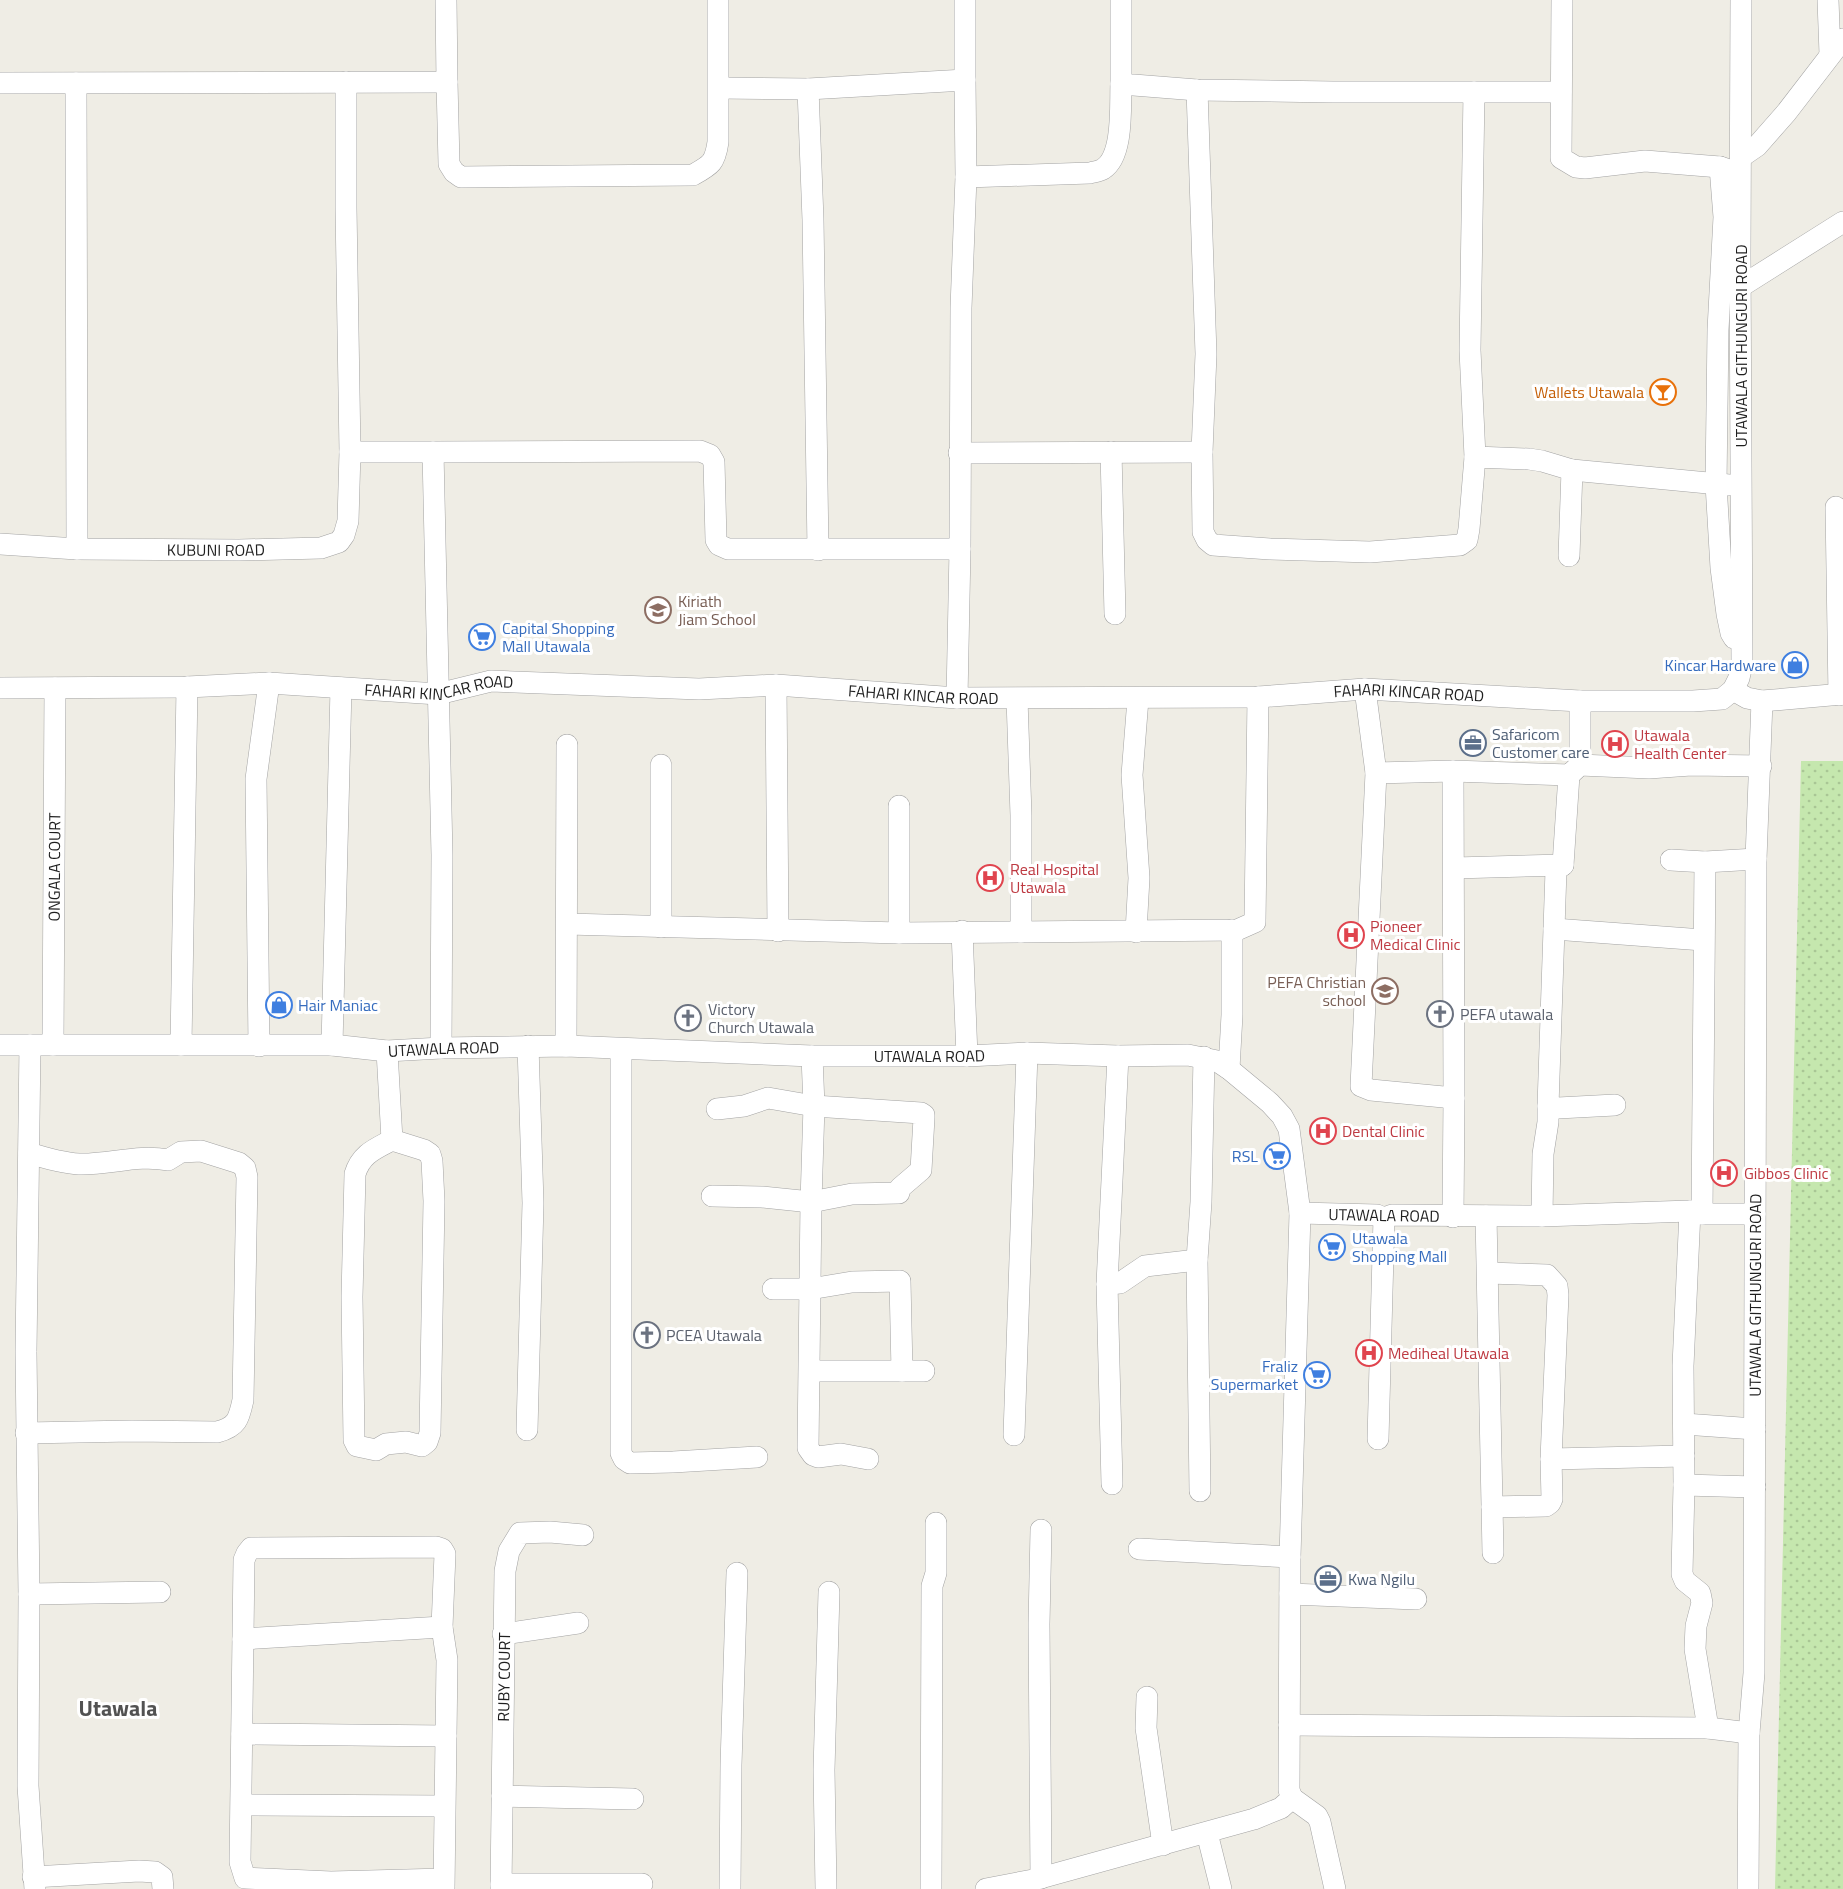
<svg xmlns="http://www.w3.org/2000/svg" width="1843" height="1889" viewBox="0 0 1843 1889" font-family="'Titillium Web',sans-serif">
	<defs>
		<pattern id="grass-dots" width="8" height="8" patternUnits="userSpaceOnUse" patternTransform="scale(1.5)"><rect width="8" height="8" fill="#c5e7ae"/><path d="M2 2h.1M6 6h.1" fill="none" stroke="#a9c695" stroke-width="1.8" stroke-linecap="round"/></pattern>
	</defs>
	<rect width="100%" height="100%" fill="#efede5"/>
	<path fill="url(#grass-dots)" d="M1801,761H1843V1889H1775Z"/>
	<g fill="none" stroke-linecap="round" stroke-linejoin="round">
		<defs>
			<g id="minor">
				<path d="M1121,0V84L1197,90L1333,92H1561"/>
				<path d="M1562,0L1561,158L1576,167L1585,168L1645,161L1720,167L1732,171"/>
				<path d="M1828,0L1830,54"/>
				<path d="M965,80V0"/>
				<path d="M346,82V208L350,452H433L442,855L441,1048"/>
				<path d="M447,82L449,164L454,172L461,177L693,175C711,165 715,163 718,142V0"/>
				<path d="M0,83L447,82L446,0"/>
				<path d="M76,83L77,549"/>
				<path d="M719,88L808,89L965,80L966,177L961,308L960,549L957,698"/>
				<path d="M808,89L813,220L818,550"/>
				<path d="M1197,90L1206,354L1202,452L1203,532L1207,540L1213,545L1270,549L1370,552L1460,545L1467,540L1469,529L1475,457L1529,459L1542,461L1572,470L1569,556"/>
				<path d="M1474,92L1470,350L1475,457"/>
				<path d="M1741,157L1757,146L1786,113L1843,39"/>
				<path d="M1720,167L1724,217L1718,330L1716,484L1721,568L1727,614L1731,633L1734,638"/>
				<path d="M966,177L1090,173C1094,172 1100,171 1103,169C1124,156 1120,105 1121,84"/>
				<path d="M1740,287L1843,222"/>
				<path d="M433,452L700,451L710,455L714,462L716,540L719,545L728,549H960"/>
				<path d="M1111,452L1115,614"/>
				<path d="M959,453L1202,452"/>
				<path d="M1572,470L1729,485"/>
				<path d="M1836,507L1839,695"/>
				<path id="s1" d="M0,544L77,549L239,550L321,548L339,542L344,535L348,521L350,452"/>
				<path d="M776,685L778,931"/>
				<path id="s2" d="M0,688L187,687L269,683L438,694L491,681L699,689L776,685L957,698L1258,697L1365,689L1580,701H1693L1722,699L1733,690L1739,678L1742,665L1740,255L1741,0"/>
				<path d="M1365,689L1376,773L1361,1086L1371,1090L1454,1098"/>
				<path d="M1733,690L1747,698L1762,701L1843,694"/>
				<path d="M1017,699L1021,815V932"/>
				<path d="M1580,701V765"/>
				<path d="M1376,773L1453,771L1569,775L1580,765L1649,768L1691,765L1761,766"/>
				<path d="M1569,775L1563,865L1556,870L1548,1106L1558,1108L1615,1105"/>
				<path d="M899,806V933"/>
				<path d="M1671,860L1705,862L1756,859"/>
				<path d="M1455,868L1563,865"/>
				<path d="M567,924L899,933L1237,930L1255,922L1258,697"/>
				<path d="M661,927V765"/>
				<path d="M1554,929L1703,940"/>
				<path d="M962,931L967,1056"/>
				<path d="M1136,932L1139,878L1132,775L1138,699"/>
				<path id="s3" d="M0,1045H332L387,1051L441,1048L566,1046L812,1056H967L1027,1053L1118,1056L1188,1055L1217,1061L1229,1069L1270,1103L1282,1116L1289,1129L1300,1213L1377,1215L1384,1218L1392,1215L1542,1216L1690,1211L1702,1214H1755"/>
				<path d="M30,1045L26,1352L29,1594L28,1786L35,1889"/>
				<path id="s4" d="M53,1045L55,688"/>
				<path d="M181,1045L187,687"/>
				<path d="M332,1045L341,688"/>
				<path d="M259,1046L256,779L269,683"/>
				<path d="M566,1046L567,745"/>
				<path d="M621,1050V1453L624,1459L630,1463L673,1462L757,1457"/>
				<path d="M387,1051L392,1140"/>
				<path d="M812,1056L814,1106L811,1202L808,1448L813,1455L818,1457L841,1454L868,1459"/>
				<path d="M1229,1069L1232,1015V930"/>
				<path d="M392,1140L424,1150L430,1154L432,1161L434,1201L430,1433L427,1442L422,1446L406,1442L386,1444L376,1450L357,1446L354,1440L352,1297L355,1174C361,1154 375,1149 392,1140Z"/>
				<path d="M712,1196L762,1197L811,1202L852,1194L899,1193L900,1188L921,1170L924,1118V1115L921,1113L814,1106L768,1098L744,1106L717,1109"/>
				<path d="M1690,1211L1683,1366L1684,1485L1682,1574L1685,1581L1700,1593L1702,1603L1696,1626L1695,1649L1708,1728"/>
				<path d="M1702,1214L1705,862"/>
				<path d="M1486,1216L1493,1553"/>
				<path d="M1542,1216L1543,1154L1548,1122V1106"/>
				<path d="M1453,1217L1454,1098L1453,771"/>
				<path d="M1488,1273L1547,1275L1557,1286L1558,1295L1551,1459L1552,1499L1550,1503L1546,1506L1492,1507"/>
				<path d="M1107,1284L1120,1283L1145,1266L1197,1260"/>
				<path d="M773,1289H810L852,1282L900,1281L902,1371"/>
				<path d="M810,1371H924"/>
				<path d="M1684,1424L1755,1429"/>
				<path d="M527,1430L533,1203L528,1046"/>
				<path d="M26,1433L132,1431L217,1432C237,1427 239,1419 243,1400L247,1177L245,1168L239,1163L201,1151L181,1152L168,1160C138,1154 109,1165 79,1164C62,1163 45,1158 29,1153"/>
				<path d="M1014,1435L1027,1053"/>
				<path d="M1378,1439L1384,1218"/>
				<path d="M1551,1459L1684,1456"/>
				<path d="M1112,1484L1107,1284L1118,1056"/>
				<path d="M1684,1485L1755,1487"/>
				<path d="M1200,1491L1197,1260L1201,1202L1204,1057"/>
				<path d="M1041,1530L1039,1624L1041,1878"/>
				<path d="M1139,1549L1290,1557"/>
				<path d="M29,1594L160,1592"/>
				<path d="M1290,1594L1416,1599"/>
				<path d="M503,1634L578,1623"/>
				<path d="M243,1639L442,1627"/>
				<path d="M1147,1697L1146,1728L1163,1845"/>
				<path d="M1289,1725L1708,1728L1749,1733"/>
				<path d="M242,1734L446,1736"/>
				<path d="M502,1796L633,1799"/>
				<path d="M1292,1798L1317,1816L1320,1822L1335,1889"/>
				<path d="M242,1805L444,1806"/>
				<path d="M1207,1833L1221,1889"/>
				<path d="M33,1877L139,1871L155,1872L162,1877L163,1889"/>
				<path d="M444,1879L331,1882L245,1878L240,1862L244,1560L247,1553L251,1548L436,1547L442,1549L445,1554L442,1627L447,1660L444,1889"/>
				<path d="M501,1884H642"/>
				<path id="s5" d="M501,1889L505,1571L509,1551L520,1533L550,1532L583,1535"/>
				<path d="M730,1889L731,1765L737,1573"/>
				<path d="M826,1889L824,1770L829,1592"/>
				<path d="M931,1889L932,1586L936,1573V1523"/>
				<path d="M986,1889L1033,1880L1254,1819L1281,1808L1292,1798L1289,1790L1290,1557L1300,1213"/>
				<path id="s6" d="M1748,1889L1749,1733L1754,1673L1756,859L1762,701"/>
			</g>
		</defs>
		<use href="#minor" stroke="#a3a3a3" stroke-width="22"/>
		<use href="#minor" stroke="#fff" stroke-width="21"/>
	</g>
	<defs>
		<symbol id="bar-ring" viewBox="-11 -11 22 22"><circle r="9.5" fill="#fff" stroke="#e8710a" stroke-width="1.5"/><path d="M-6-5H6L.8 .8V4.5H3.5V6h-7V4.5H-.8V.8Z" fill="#e8710a"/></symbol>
		<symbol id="school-ring" viewBox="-11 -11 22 22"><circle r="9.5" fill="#fff" stroke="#8d6e63" stroke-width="1.5"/><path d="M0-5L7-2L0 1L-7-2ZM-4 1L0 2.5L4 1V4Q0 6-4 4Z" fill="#8d6e63"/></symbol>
		<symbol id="supermarket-ring" viewBox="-11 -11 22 22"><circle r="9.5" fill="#fff" stroke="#3f7fe0" stroke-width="1.5"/><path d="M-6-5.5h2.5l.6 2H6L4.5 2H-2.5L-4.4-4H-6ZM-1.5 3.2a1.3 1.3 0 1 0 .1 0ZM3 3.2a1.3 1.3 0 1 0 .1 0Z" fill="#3f7fe0"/></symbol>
		<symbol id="shop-ring" viewBox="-11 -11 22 22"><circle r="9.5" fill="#fff" stroke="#3f7fe0" stroke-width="1.5"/><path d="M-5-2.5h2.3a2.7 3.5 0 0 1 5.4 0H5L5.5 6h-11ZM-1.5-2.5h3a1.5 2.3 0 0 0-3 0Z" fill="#3f7fe0"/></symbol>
		<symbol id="office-ring" viewBox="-11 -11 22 22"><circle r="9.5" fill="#fff" stroke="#5c6f8a" stroke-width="1.5"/><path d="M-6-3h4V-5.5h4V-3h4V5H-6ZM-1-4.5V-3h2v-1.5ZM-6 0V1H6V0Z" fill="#5c6f8a"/></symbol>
		<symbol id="hospital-ring" viewBox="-11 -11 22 22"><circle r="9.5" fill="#fff" stroke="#e0444e" stroke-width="1.5"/><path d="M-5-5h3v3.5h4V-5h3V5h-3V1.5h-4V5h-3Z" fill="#e0444e"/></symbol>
		<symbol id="church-ring" viewBox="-11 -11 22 22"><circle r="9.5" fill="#fff" stroke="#6b7280" stroke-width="1.5"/><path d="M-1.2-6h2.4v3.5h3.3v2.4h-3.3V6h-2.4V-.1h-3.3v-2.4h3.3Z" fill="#6b7280"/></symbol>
	</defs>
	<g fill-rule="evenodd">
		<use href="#bar-ring" x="1648" y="377" width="30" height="30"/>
		<use href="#school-ring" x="643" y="595" width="30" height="30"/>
		<use href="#supermarket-ring" x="467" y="622" width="30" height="30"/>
		<use href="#shop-ring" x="1780" y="650" width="30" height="30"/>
		<use href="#office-ring" x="1458" y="728" width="30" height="30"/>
		<use href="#hospital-ring" x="1600" y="729" width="30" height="30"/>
		<use href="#hospital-ring" x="975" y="863" width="30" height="30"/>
		<use href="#hospital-ring" x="1336" y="920" width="30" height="30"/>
		<use href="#school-ring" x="1370" y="976" width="30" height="30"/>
		<use href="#shop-ring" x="264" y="990" width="30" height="30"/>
		<use href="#church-ring" x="1425" y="999" width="30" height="30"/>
		<use href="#church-ring" x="673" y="1003" width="30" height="30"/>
		<use href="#hospital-ring" x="1308" y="1116" width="30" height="30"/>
		<use href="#supermarket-ring" x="1262" y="1141" width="30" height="30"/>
		<use href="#hospital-ring" x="1709" y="1158" width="30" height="30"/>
		<use href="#supermarket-ring" x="1317" y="1232" width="30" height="30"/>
		<use href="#church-ring" x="632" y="1320" width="30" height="30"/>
		<use href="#hospital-ring" x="1354" y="1338" width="30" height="30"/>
		<use href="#supermarket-ring" x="1302" y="1360" width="30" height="30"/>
		<use href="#office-ring" x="1313" y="1564" width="30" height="30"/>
	</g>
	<g text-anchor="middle" stroke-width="6" stroke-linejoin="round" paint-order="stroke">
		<g font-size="16" fill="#1f1f1f" stroke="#fff">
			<text transform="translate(1741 346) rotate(-90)" y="6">UTAWALA GITHUNGURI ROAD</text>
			<text dy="6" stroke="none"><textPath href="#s1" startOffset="216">KUBUNI ROAD</textPath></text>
			<text dy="6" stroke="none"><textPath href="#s2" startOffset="440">FAHARI KINCAR ROAD</textPath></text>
			<text dy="6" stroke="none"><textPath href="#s2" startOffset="926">FAHARI KINCAR ROAD</textPath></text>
			<text dy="6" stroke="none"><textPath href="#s2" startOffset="1412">FAHARI KINCAR ROAD</textPath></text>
			<text dy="6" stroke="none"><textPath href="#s4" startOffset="178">ONGALA COURT</textPath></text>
			<text dy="6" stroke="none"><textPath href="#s3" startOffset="444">UTAWALA ROAD</textPath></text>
			<text dy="6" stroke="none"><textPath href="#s3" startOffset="930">UTAWALA ROAD</textPath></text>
			<text transform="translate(1384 1215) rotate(1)" y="6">UTAWALA ROAD</text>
			<text dy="6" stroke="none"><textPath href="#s6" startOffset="594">UTAWALA GITHUNGURI ROAD</textPath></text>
			<text dy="6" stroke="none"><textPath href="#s5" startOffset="212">RUBY COURT</textPath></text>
		</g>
		<g font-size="16" fill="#c56008" stroke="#fff" text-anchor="end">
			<text x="1644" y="398">Wallets Utawala</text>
		</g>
		<g font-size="16" fill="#785e54" stroke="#fff" text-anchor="start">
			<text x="678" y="607">Kiriath<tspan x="678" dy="18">Jiam School</tspan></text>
			<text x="1366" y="988" text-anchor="end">PEFA Christian<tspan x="1366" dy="18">school</tspan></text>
		</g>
		<g font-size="16" fill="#366cbe" stroke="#fff" text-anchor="start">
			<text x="502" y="634">Capital Shopping<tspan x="502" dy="18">Mall Utawala</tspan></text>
			<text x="1776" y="671" text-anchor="end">Kincar Hardware</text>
			<text x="298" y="1011">Hair Maniac</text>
			<text x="1258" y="1162" text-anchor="end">RSL</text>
			<text x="1352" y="1244">Utawala<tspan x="1352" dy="18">Shopping Mall</tspan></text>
			<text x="1298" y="1372" text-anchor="end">Fraliz<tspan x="1298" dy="18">Supermarket</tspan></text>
		</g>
		<g font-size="16" fill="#4e5e75" stroke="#fff" text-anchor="start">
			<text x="1492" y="740">Safaricom<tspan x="1492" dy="18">Customer care</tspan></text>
			<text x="1348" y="1585">Kwa Ngilu</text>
		</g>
		<g font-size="16" fill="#be3a42" stroke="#fff" text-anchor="start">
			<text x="1634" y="741">Utawala<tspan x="1634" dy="18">Health Center</tspan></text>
			<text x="1010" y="875">Real Hospital<tspan x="1010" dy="18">Utawala</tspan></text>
			<text x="1370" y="932">Pioneer<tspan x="1370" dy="18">Medical Clinic</tspan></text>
			<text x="1342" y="1137">Dental Clinic</text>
			<text x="1744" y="1179">Gibbos Clinic</text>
			<text x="1388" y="1359">Mediheal Utawala</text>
		</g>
		<g font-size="16" fill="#5b616d" stroke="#fff" text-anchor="start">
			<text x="708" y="1015">Victory<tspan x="708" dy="18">Church Utawala</tspan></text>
			<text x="1460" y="1020">PEFA utawala</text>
			<text x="666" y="1341">PCEA Utawala</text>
		</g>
		<g font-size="22" font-weight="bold" fill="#525252" stroke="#fff">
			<text x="118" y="1716">Utawala</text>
		</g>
	</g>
</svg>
